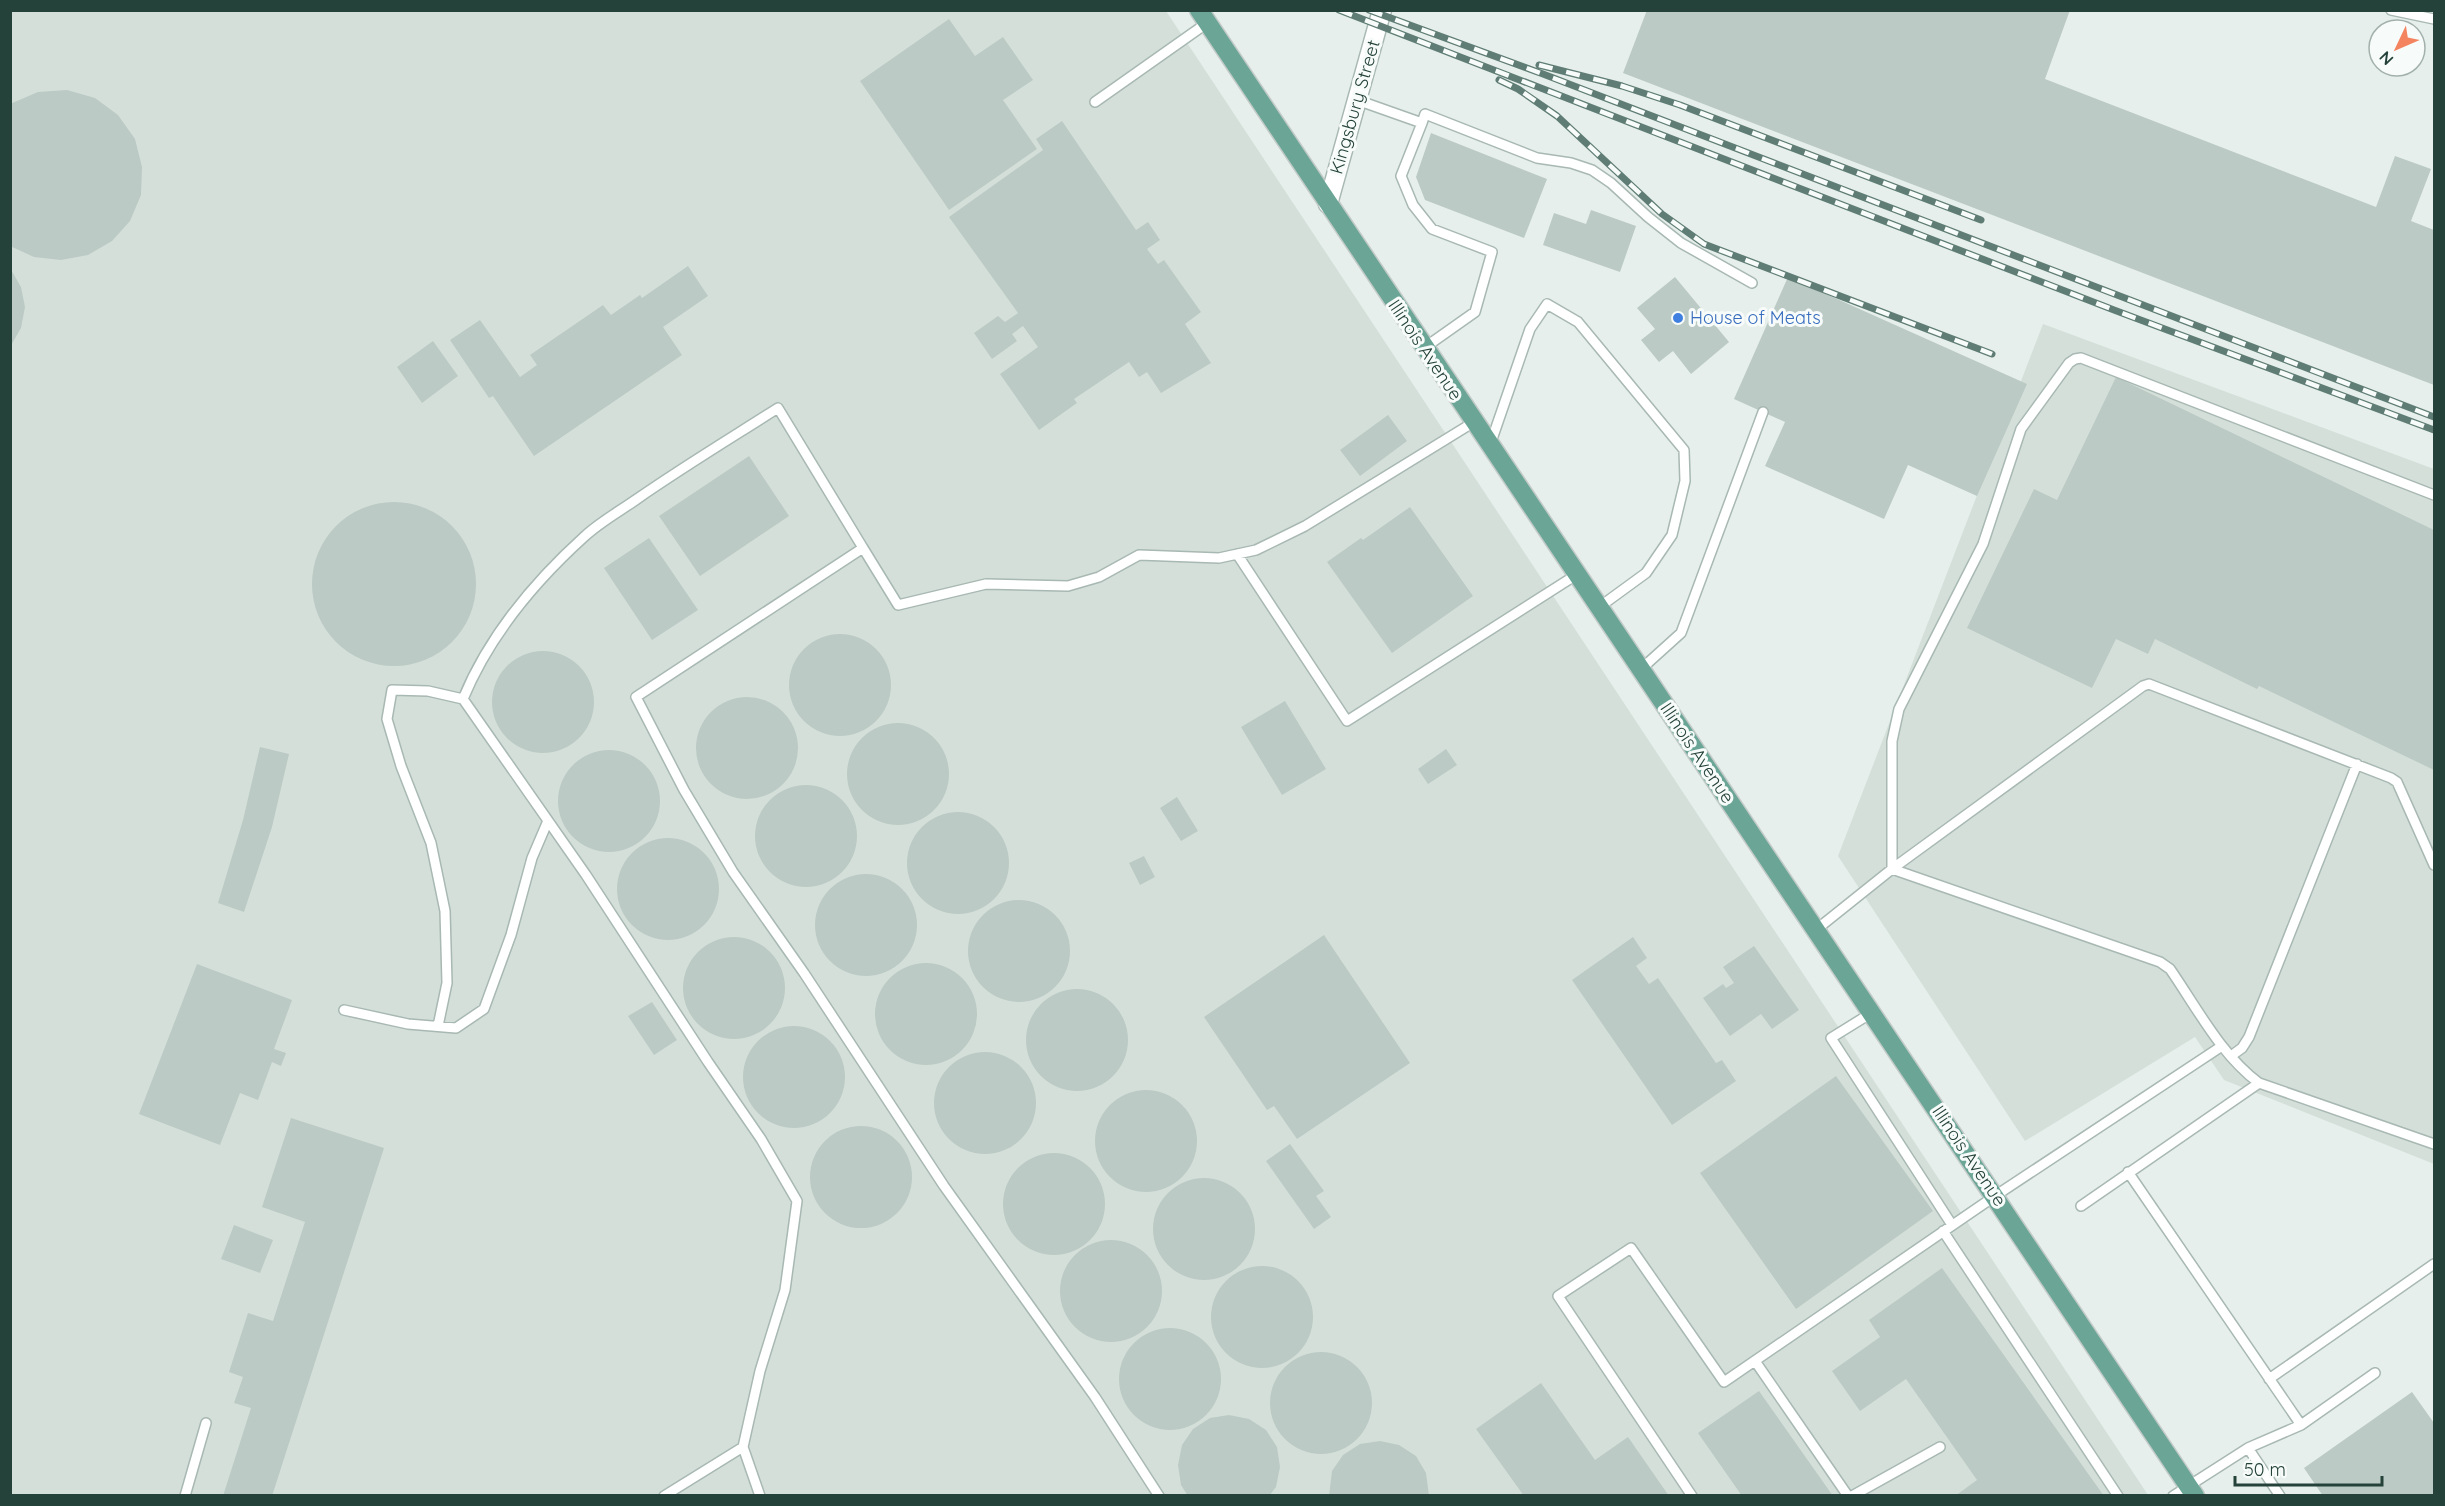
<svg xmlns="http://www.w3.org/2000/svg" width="2445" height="1506" viewBox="0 0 2445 1506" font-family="Quicksand,sans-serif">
	<rect width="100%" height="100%" fill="#e6efeb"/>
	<path fill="#d4dfda" d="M10,11H1166L2148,1495H11Z
		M2043,324L2434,469V1164L2224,1080L2195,1037L2025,1141L1838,856Z"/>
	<path fill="#bbcac4" d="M1647,10H2070L2045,79L2376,207L2395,156L2431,169L2411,221L2434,230V385L1623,73Z
		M949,19L975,56L1003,37L1033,80L1003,100L1037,149L949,210L860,81Z
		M67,90L95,98L118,115L135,139L142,167L141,195L130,221L112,241L88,255L61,260L34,257L10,246V104L38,92Z
		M1062,121L1136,230L1148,222L1160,240L1147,249L1158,264L1164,260L1201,312L1185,324L1211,363L1161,393L1147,372L1139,377L1129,362L1074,399L1077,403L1039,430L1000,374L1038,347L1023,326L1012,334L1017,341L992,359L974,333L998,316L1005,322L1018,313L949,217L1043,150L1036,139Z
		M1431,133L1547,179L1524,238L1425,200L1416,177Z
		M1591,210L1636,226L1620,272L1543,245L1554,213L1586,224Z
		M688,266L708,296L663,327L682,355L534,456L493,396L489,398L450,340L480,320L520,377L537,365L530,355L603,305L611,315L640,295L642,298Z
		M10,268L21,287L25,307L21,328L10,347Z
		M1675,277L1729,342L1691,374L1673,351L1659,362L1641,340L1655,329L1637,308Z
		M1788,277L2027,384L1977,496L1908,465L1884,519L1765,466L1785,422L1734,399Z
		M433,341L458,376L422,403L397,367Z
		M2116,377L2434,530V770L2259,686L2257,689L2155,639L2148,654L2116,639L2092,688L1967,628L2034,489L2057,500Z
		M1388,415L1407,441L1360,476L1340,450Z
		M749,456L789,516L700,576L659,516Z
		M312 584a82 82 0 1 1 164 0a82 82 0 1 1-164 0Z
		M1410,507L1473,596L1392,653L1327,562L1361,538L1363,540Z
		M649,538L698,610L652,640L604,568Z
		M789 685a51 51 0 1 1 102 0a51 51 0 1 1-102 0Z
		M492 702a51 51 0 1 1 102 0a51 51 0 1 1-102 0Z
		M696 748a51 51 0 1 1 102 0a51 51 0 1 1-102 0Z
		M1285,701L1326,769L1282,795L1241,727Z
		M847 774a51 51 0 1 1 102 0a51 51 0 1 1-102 0Z
		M260,747L289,754L272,827L244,912L218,903L243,820Z
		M1446,749L1457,765L1428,784L1418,769Z
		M558 801a51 51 0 1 1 102 0a51 51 0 1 1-102 0Z
		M755 836a51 51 0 1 1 102 0a51 51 0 1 1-102 0Z
		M1177,797L1198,831L1181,841L1160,808Z
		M907 863a51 51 0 1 1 102 0a51 51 0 1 1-102 0Z
		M617 889a51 51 0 1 1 102 0a51 51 0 1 1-102 0Z
		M1144,856L1155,877L1140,885L1129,863Z
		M815 925a51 51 0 1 1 102 0a51 51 0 1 1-102 0Z
		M968 951a51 51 0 1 1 102 0a51 51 0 1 1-102 0Z
		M1324,935L1410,1063L1297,1139L1274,1106L1267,1110L1204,1017Z
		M1633,937L1647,958L1636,966L1649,984L1658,978L1716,1063L1722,1060L1736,1081L1672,1125L1572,980Z
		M683 988a51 51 0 1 1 102 0a51 51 0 1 1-102 0Z
		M1754,946L1799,1010L1772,1029L1761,1014L1730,1036L1703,998L1723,984L1726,988L1734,983L1723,967Z
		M875 1014a51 51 0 1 1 102 0a51 51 0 1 1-102 0Z
		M197,964L292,1000L274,1049L286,1053L281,1066L272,1062L258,1100L240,1093L220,1145L139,1114Z
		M1026 1040a51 51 0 1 1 102 0a51 51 0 1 1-102 0Z
		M652,1002L677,1040L654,1055L628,1016Z
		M743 1077a51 51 0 1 1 102 0a51 51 0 1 1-102 0Z
		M934 1103a51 51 0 1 1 102 0a51 51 0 1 1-102 0Z
		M1836,1076L1933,1211L1796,1309L1700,1173Z
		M1095 1141a51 51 0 1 1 102 0a51 51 0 1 1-102 0Z
		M291,1118L384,1148L272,1496H223L251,1408L234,1403L243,1377L229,1372L248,1313L273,1321L305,1222L262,1207Z
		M810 1177a51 51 0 1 1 102 0a51 51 0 1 1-102 0Z
		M1290,1144L1324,1191L1316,1196L1331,1217L1314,1229L1266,1161Z
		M1003 1204a51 51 0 1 1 102 0a51 51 0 1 1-102 0Z
		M1153 1229a51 51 0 1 1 102 0a51 51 0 1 1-102 0Z
		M234,1225L273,1240L260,1273L221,1259Z
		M1060 1291a51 51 0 1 1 102 0a51 51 0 1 1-102 0Z
		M1211 1317a51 51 0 1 1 102 0a51 51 0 1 1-102 0Z
		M1942,1268L2104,1496H1955L1977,1480L1906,1379L1860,1411L1832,1371L1880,1337L1869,1320Z
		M1119 1379a51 51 0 1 1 102 0a51 51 0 1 1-102 0Z
		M1270 1403a51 51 0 1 1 102 0a51 51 0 1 1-102 0Z
		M1541,1383L1595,1460L1628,1437L1669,1496H1524L1476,1429Z
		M1759,1391L1833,1496H1742L1698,1433Z
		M2412,1392L2434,1423V1496H2323L2304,1468Z
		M1229,1415L1249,1419L1266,1430L1277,1447L1280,1467L1276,1487L1269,1496H1188L1181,1485L1178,1465L1182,1445L1193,1429L1210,1418Z
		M1380,1441L1399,1445L1416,1456L1426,1473L1429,1496H1329L1332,1471L1343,1455L1360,1444Z"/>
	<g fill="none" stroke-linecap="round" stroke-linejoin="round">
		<defs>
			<path id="service" d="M2391,10L2434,19
				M1357,100L1422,123L1401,176L1413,205L1432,229L1492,252L1475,312L1424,348
				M1095,102L1207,23
				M1422,123L1425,114L1537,158L1571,163L1592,170L1611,183L1648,217L1681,243L1752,283
				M1490,445L1530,329L1547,304L1578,322L1684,450L1685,481L1672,535L1646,573L1598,608
				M863,548L898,605L986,584L1068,586L1099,577L1139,555L1219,558L1256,550L1305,526L1474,422
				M1237,554L1347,721L1576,575
				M1640,670L1681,633L1763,412
				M1892,869L2143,686L2149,684L2391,778L2397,782L2434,865
				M1892,869L2160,962L2170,969C2197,1008 2221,1055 2259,1083L2434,1144
				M1817,929L1892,869V741L1899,709L1983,544L2021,429L2069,363L2075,359L2081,358L2434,495
				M344,1010L408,1024L456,1028L484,1009L511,935L532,858L547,823
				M1873,1012L1831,1038L1952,1225
				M438,1026L447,983L445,911L431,843L401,766L387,719L392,690L428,691L463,699
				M2231,1056L2242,1048L2249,1037L2357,764
				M2128,1172L2301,1425
				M2081,1206L2259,1083
				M1943,1231L2118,1496
				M1755,1361L1848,1496
				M2269,1379L2434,1264
				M2248,1448L2301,1425L2375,1373
				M185,1496L206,1423
				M664,1496L743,1447
				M760,1496L743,1447L760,1371L785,1290L797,1201L761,1139L708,1062L586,875L463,699C489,636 534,582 585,536C600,522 620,511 637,499C683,467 731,438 778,408L863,548L636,697L684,790L733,872L804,973L944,1186L1095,1397L1159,1496
				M1692,1496L1558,1296L1631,1248L1724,1382L1995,1196L2222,1046
				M1852,1496L1940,1447
				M2173,1496L2248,1448L2280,1496"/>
			<path id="minor" d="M1328,204L1382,10"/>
			<path id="primary" d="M1199,10C1528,507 1865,999 2195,1496"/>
		</defs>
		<use href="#service" stroke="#a8b8b2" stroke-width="12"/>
		<use href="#minor" stroke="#a8b8b2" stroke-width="21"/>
		<use href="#primary" stroke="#c2cac8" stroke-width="21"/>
		<use href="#service" stroke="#fff" stroke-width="9"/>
		<use href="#minor" stroke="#fff" stroke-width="18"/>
		<use href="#primary" stroke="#6aa596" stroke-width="18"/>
		<defs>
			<path id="rail" d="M1339,10L2114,310L2434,430
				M1369,10L1543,74L2434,417
				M1539,65L1622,86L1680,105L1981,220
				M1499,80L1518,89L1557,116L1662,214L1704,244L1992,354"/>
		</defs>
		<use href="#rail" stroke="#5f7d75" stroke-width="7"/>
		<use href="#rail" stroke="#f7fbf9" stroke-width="4.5" stroke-dasharray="14" stroke-linecap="butt"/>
	</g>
	<circle fill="#3f7fe0" stroke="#f7fbf9" stroke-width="2" cx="1678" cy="318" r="6"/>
	<g text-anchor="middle" stroke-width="6" stroke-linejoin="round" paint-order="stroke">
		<g font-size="18" fill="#24423a" stroke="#f7fbf9">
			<text transform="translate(1355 107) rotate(-74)" y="6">Kingsbury Street</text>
			<text transform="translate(1425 350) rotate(56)" y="6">Illinois Avenue</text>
			<text transform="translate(1697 753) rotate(56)" y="6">Illinois Avenue</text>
			<text transform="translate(1969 1156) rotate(56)" y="6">Illinois Avenue</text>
		</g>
		<g font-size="18" fill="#366cbe" stroke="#f7fbf9" text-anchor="start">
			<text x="1690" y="324">House of Meats</text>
		</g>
	</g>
	<rect width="2445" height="1506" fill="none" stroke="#24423a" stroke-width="24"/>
	<g transform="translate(2397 48) rotate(226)"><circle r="28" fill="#f7fbf9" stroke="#a3b1ad" stroke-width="1.5"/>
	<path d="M0-4.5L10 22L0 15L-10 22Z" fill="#f4845f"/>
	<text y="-9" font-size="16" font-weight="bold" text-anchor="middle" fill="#24423a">N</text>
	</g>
	<path d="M2235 1476v9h147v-9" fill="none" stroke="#24423a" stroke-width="3"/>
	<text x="2244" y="1476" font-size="18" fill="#24423a" stroke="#f7fbf9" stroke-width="4.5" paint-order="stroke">50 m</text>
</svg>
